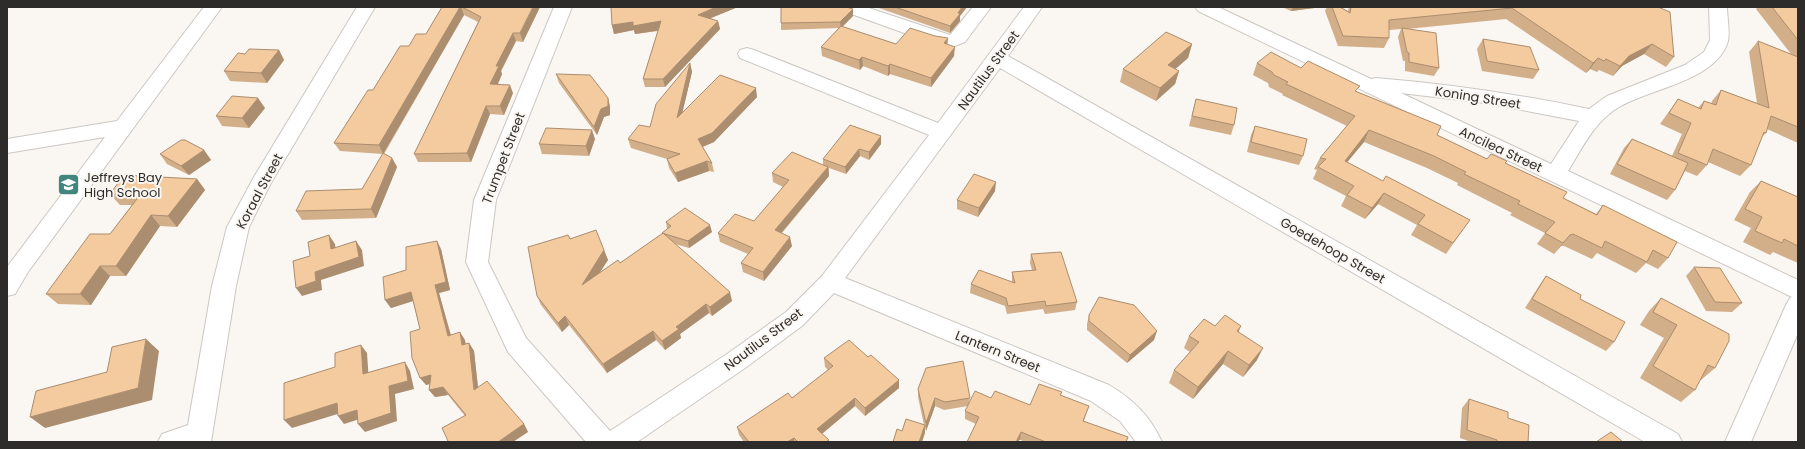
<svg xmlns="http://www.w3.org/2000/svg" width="1805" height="449" viewBox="0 0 1805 449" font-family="Poppins,sans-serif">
	<rect width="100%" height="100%" fill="#faf6f1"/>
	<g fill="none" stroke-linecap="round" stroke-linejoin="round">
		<defs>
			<path id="minor" d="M204,7H222L28,272L15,294L7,296V267L105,137L7,153V139L117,121Z
				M357,7H375L271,183L249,227L236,286L211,442H158L162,434L188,425L212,286L227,227L254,177Z
				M554,7H572L496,200L488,262L526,338L610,431L727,354L786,312L822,276L929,135L740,58L738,54L740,50L747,48L754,50L938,123L1024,7H1042L1008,56L1678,434L1682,442H1645L1000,68L845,278L1109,385C1134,400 1150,416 1162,442H1136L1120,421L1091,401L834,293L802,326L745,368L637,442H586L508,352L466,262L474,200Z
				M840,7H866L950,35L973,7H991L965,42L952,47L935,44L843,11Z
				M1195,7H1218L1371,79L1376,78C1448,84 1518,94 1589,109L1607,96L1685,65L1704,52L1710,40L1709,7H1727C1727,17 1730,31 1728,41C1717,80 1653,88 1621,106C1595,120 1583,147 1568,171L1798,280V333L1751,442H1725L1786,305L1790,298L1792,297L1198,11ZM1401,93L1485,103L1579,121L1551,164Z"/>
		</defs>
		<use href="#minor" stroke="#cbc7c3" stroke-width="2"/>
		<use href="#minor" fill="#fff" fill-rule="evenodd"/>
	</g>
	<path fill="#d2ae89" d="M442,7H540L523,42L516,41L501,71L502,74L498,84L513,93L504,115L490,114L471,162H418L414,154L478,22L464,15L384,154L392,158L397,167L376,218L302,220L296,211L362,189L383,154L340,151L334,143L373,90L409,46L426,34Z
		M738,7L710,18L718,21L720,29L665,87H645L643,79L658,31L635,34L634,30L614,34L612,25Z
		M876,7H967L960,16V21L950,33Z
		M1282,7H1322L1291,11Z
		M1327,7H1340L1348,11L1349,7H1658L1674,57L1666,67L1644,54L1622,66L1613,76L1599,70L1597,72L1590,69L1586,73L1506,19L1407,29L1439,68L1434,76L1405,71V61H1403L1398,37L1401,29L1389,30V38L1384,48L1338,46L1325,11Z
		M1758,7H1798V143L1767,129L1766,133L1762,137L1751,165L1740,176L1708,162L1707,165L1697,176L1685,171L1675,190L1667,200L1610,174L1624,148L1632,139L1672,156L1682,134L1660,124L1678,99L1698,108L1704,101L1711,104L1712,101L1721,90L1757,103L1749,52L1758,41L1791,54L1756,9Z
		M853,9V16L842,27L896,44H947L954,56L931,87L890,74L888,76L863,66L860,70L822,56L821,47L839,28L781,30V23Z
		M1483,39L1539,70L1533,79L1482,71L1477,49Z
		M1192,44L1188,58L1175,69L1179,71L1175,84L1156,101L1120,82L1123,69Z
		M279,50L284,60L267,83L230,81L224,71L245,54Z
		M690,63L692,72L682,113L757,97L714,142L702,147L712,163L714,172L709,171L678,182L669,168L667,159L631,148L628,139L650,127Z
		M1257,63L1301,68L1357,92L1437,135L1487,159L1505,163L1563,198L1596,214L1603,205L1668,258L1658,269L1646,263L1636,273L1597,253L1592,259L1564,246H1561L1554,254L1537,244L1545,233L1510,215L1512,213L1457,185L1458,183L1427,168L1364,142L1347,162L1462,231L1446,254L1411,235L1417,225L1378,204L1365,219L1341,206L1346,196L1313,179L1317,170L1314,169L1320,158L1347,126L1282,95L1283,94L1269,87L1268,83L1253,75Z
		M556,74L608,98L610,107V115L604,117L597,135L559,83Z
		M1196,99L1234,125L1231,135L1189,126Z
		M265,108L249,128L222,126L216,116Z
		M1255,126L1303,156L1299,165L1247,152L1251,135Z
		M881,136V144L869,160L860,156L846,174L829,168V176L782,233L792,246L764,281L743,272L741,263L748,254L720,242L718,233L754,221L783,187L773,182L772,173L823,165V159Z
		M595,139L589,156L542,154L539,144Z
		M204,150L211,160L189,175L167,164L160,154Z
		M197,179L205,190L177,227L160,226L126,276H110L91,305L58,304L46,294L110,234L132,205H120L110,194Z
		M1761,181L1797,197L1798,196V263L1773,252L1770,255L1743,242L1751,228L1734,220L1750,192Z
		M995,191L978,217L957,209V200Z
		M666,222L712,232L689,248L675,244L732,301L712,316L709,313L680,334L681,338L665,350L656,340L607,373L569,325L562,332L541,305L537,296L568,235L570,239L604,250L608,260L599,273L620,263L662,234V233L667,229Z
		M441,249L450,290L439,293L451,335L465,340V344L469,343L474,351L478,387L524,424L528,432L448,441L465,416L448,395L435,397L429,390L430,384L426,385L420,329L413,301L391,308L385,300L406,270Z
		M1031,254L1077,302L1075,310L1045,314L1043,309L1007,314L1005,306L970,293L971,284L1012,282V272L1032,270L1030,263Z
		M1694,267L1742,303L1732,312L1706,311L1686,276Z
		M1546,276L1580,299L1614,342L1606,351L1525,308L1539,286Z
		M1661,298L1715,368L1701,380H1700L1695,390L1681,402L1640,378L1664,338L1640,325L1649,311Z
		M1089,315L1154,340L1127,363L1087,330V324Z
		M1215,326L1238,332L1257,360L1243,377L1223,364L1193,399L1169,383L1174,370L1190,352L1184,348L1189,336Z
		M868,357L899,380V388L865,416L855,406L822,434L829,440V442H744L739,435L737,427L792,398L828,370L825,367L824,358Z
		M918,389L970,398L969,403L991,398L1030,405L1062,392L1061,395L1086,414L1084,421L1126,442H1026L976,424L965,419V411L968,406L944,410L935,406L926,431L925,427V433L902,431L924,425L918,397Z
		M1469,399L1508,418L1528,442H1471L1460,438L1462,408Z"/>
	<path fill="#ab8d6f" d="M460,7H461L464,15L383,154L379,145Z
		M533,7H540L523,42L520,33Z
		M716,7H738L699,23L698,15Z
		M962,7H967L960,16V21L950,33V26L958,13Z
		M1293,7H1322L1291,11Z
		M853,9V16L841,28L840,22Z
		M661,21L662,30L635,34L634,30L614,34L612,25L633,22Z
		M718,21L720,29L665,87L663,79Z
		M513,33L516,41L501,71L502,74L494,93L490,84L496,66Z
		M948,38L947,48L944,43Z
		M1192,44L1188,58L1164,79L1168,65Z
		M1652,44L1644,54L1622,66L1613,76L1620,66L1629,56Z
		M955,47L954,56L931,87V78Z
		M279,50L284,60L267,83L261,73Z
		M862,57L863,66L860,70L859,60Z
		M1598,58L1590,69L1586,73L1593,63Z
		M690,63L692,72L679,127L677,118Z
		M890,64V74L888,76V66Z
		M1179,71L1175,84L1156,101L1160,88Z
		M510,85L513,93L504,115L500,106Z
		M756,88L757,97L714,142L700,148L698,139Z
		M258,98L265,108L249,128L242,118Z
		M608,98L610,107V115L604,117L597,135L594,127L601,109Z
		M486,106L490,114L471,162L467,153Z
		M592,130L595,139L589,156L586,146Z
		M1369,130L1364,142L1339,172L1345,161Z
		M881,136V144L869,160V152Z
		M859,149L860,156L846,174L845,167Z
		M204,150L211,160L189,175L181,166Z
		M392,158L397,167L376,218L371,209Z
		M707,161L709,171L678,182L675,173Z
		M828,167L829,176L776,239L775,230Z
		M197,179L205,190L177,227L168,216Z
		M996,182L995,191L978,217L979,208Z
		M1384,193L1378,204L1365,219L1372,208Z
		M151,215L160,226L126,276L116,266Z
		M710,225L712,232L689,248L688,241Z
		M329,235L335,244L337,258L331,249Z
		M1570,235L1561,246L1554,254L1563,243Z
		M790,237L792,246L764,281L763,272Z
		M356,241L362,250L364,266L321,280L322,290L302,296L296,288L315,272Z
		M437,241L441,249L450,290L439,293L453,344L448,336L435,285Z
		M604,250L608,260L586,294L582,285Z
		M100,266L110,276L91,305L80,294Z
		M411,292L416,300L391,308L385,300Z
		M730,292L732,301L712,316L710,307Z
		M706,304L709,313L680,334L681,338L665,350L662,341L676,327Z
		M565,316L569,325L562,332L558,323Z
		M1241,326L1236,338L1237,331Z
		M653,331L656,340L607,373L603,364Z
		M1157,331L1154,340L1127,363L1130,355Z
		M460,332L465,340L467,353L462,345Z
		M146,339L159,351L152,400L45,428L30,417L138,388Z
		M469,343L474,351L479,397L474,390Z
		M361,345L367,353L369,383L363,374Z
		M1263,348L1257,360L1243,377L1249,365Z
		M1228,351L1223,364L1193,399L1198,387Z
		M405,362L410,371L414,389L395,394L397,421L365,432L358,424L389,386Z
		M431,375L436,382L426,385L420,378Z
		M899,380V388L865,416V408Z
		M443,387L448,395L435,397L429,390Z
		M855,398V406L818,437L817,429Z
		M935,398V406L926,431V423Z
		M337,403L344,412L292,428L284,420Z
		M357,410L363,418L344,424L338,416Z
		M524,424L528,432L513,442H498Z
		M925,425V433L922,442H919Z
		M1021,432L1020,439L1018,442H1016Z
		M794,438V442H787Z"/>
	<path fill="#f4ca9f" stroke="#ab8d6f" d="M442,7H460L379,145L334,143L368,90H373L400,46H409L416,34H426Z
		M462,7H533L520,33H513L496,66H499L490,84L510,85L500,106H486L467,153L414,154L481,17Z
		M611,7H716L698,15L718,21L663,79H643L661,21L633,26V22L612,25Z
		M781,7H846L853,9L840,22L781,23Z
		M895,7H962L958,13L960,14L950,26Z
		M1332,7H1340L1350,13L1351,7H1658L1670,12L1674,57L1652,44L1629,56L1620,66L1606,59L1604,61L1598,58L1593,63L1512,8L1389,20V38L1343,36Z
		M1772,7H1798V40Z
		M841,26L896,44L910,28L935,36L948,38L944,43L955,47L931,78L890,64L888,66L862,57L859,60L821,47Z
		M1402,28L1436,33L1439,68L1409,62V53L1407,52Z
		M1166,32L1192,44L1168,65L1179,71L1160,88L1123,69Z
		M1483,39L1530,47L1539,70L1487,61Z
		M1758,41L1798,57V127L1771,116L1766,133L1764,132L1751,165L1713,149L1707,165L1678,153L1691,123L1669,113L1678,99L1701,109L1704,101L1716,105L1721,90L1769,108Z
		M249,49L279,50L261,73L224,71L238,53L245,54Z
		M1271,52L1301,68L1308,61L1360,86L1355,91L1441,126L1437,135L1487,159L1491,154L1507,161L1505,163L1567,192L1563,198L1597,215L1603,205L1677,242L1668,258L1653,250L1647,262L1605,241L1602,248L1573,234L1570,235L1563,243L1545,233L1555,222L1518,204L1520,201L1464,174L1466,172L1434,156L1369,130L1345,161L1383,181L1386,176L1470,220L1453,243L1418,224L1425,215L1384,193L1372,208L1347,195L1354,186L1318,167L1326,159L1320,158L1355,116L1286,84L1288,82L1274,75L1272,72L1257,63Z
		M690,63L677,118L720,75L756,88L712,133L698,139L712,163L707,161L675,173L667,159L680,154L628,139L639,125L650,127L656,104Z
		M556,74L590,75L608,98V106L601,109L594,127Z
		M232,96L258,98L242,118L216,116Z
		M1196,99L1237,108L1234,125L1192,116Z
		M850,125L881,136L869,152L859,149L845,167L823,159Z
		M1255,126L1307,139L1303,156L1251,142Z
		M546,128L592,130L586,146L539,144Z
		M1632,139L1688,163L1675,190L1617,164Z
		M181,140H185L204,150L181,166L160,154Z
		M792,152L828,167L775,230L790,237L763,272L741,263L753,248L718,233L735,214L754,221L789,180L772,173Z
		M383,153L392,158L371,209L296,211L306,191L362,189Z
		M974,174L996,182L979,208L957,200Z
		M124,175L197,179L168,216L151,215L116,266H100L80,294H46L90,234H110L140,195L110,194Z
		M1761,181L1798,197V246L1784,239L1782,243L1755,231L1762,217L1745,209Z
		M685,208L710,225L688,241L662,233L671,226L666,222Z
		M596,230L604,250L582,285L618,260L620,263L663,233L730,292L710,307L706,304L676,327L679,329L662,341L653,331L603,364L565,316L558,323L537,296L528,247L568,235L570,239Z
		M329,235L331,249L356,241L359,257L315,272L316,281L296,288L293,261L310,256L308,242Z
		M437,241L446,282L435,285L448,336L460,332L462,345L469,343L474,390L487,381L524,424L498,442H445L448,441L442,428L466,415L443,387L429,390L431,375L420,378L412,358L410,332L420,329L411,292L385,300L383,277L406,270V247Z
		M1061,252L1077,302L1046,306L1045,301L1008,306L1006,298L971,284L979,270L1015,283L1012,272L1036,270L1031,254Z
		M1694,267L1720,268L1742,303L1715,302Z
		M1546,276L1581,295L1580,299L1625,322L1614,342L1532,299Z
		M1099,297L1134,305L1157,331L1130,355L1089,321V315Z
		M1661,298L1729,334V341L1715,368L1708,365L1695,390L1653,366L1677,325L1653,312Z
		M1225,315L1241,326L1237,331L1263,348L1249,365L1228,351L1198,387L1174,370L1199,342L1189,336L1204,319L1215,326Z
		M146,339L138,388L30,417L36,391L107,372L112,347Z
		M849,340L868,357L871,355L899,380L865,408L855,398L817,429L829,440L826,442H798L794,438L787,442H749L737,427L788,393L792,398L833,366L824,358Z
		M361,345L363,374L405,362L408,381L389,386L391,413L358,424L357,410L338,416L337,403L284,420V383L335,367V353Z
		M963,361L970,398L945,402L935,398L926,423L918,389L926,368Z
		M1039,384L1062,392L1060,395L1089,406L1083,421L1128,437L1126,442H1046L1021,432L1016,442H967L979,417L965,411L975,391L991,398L995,391L1030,405Z
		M1469,399L1508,412V418L1529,425L1528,442H1497V440L1467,430Z
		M906,419L925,425L919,442H893L897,429L902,431Z
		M1611,432L1623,442H1596Z"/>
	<defs>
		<symbol id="school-square" viewBox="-11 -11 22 22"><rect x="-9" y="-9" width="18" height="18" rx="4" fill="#40867e" stroke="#faf6f1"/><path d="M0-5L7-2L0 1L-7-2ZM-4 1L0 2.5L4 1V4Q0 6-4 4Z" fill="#fff"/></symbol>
	</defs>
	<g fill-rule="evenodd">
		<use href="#school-square" x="56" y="172" width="25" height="25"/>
	</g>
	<g text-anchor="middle" stroke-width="4" stroke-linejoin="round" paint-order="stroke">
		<g font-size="13" fill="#2e2c2b" stroke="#faf6f1">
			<text transform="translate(988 70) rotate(-54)" y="5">Nautilus Street</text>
			<text transform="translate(1478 97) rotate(9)" y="5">Koning Street</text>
			<text transform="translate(1501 149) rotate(25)" y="5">Ancilea Street</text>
			<text transform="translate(503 158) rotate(-69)" y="5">Trumpet Street</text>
			<text transform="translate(259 191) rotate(-62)" y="5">Koraal Street</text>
			<text transform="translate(1333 250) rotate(30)" y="5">Goedehoop Street</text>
			<text transform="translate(763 339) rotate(-37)" y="5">Nautilus Street</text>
			<text transform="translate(998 351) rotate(22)" y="5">Lantern Street</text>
		</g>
		<g font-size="13" fill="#2e2c2b" stroke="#faf6f1" text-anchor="start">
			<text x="84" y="182">Jeffreys Bay<tspan x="84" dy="15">High School</tspan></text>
		</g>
	</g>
	<rect width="1805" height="449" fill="none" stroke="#2e2c2b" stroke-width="16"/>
</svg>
